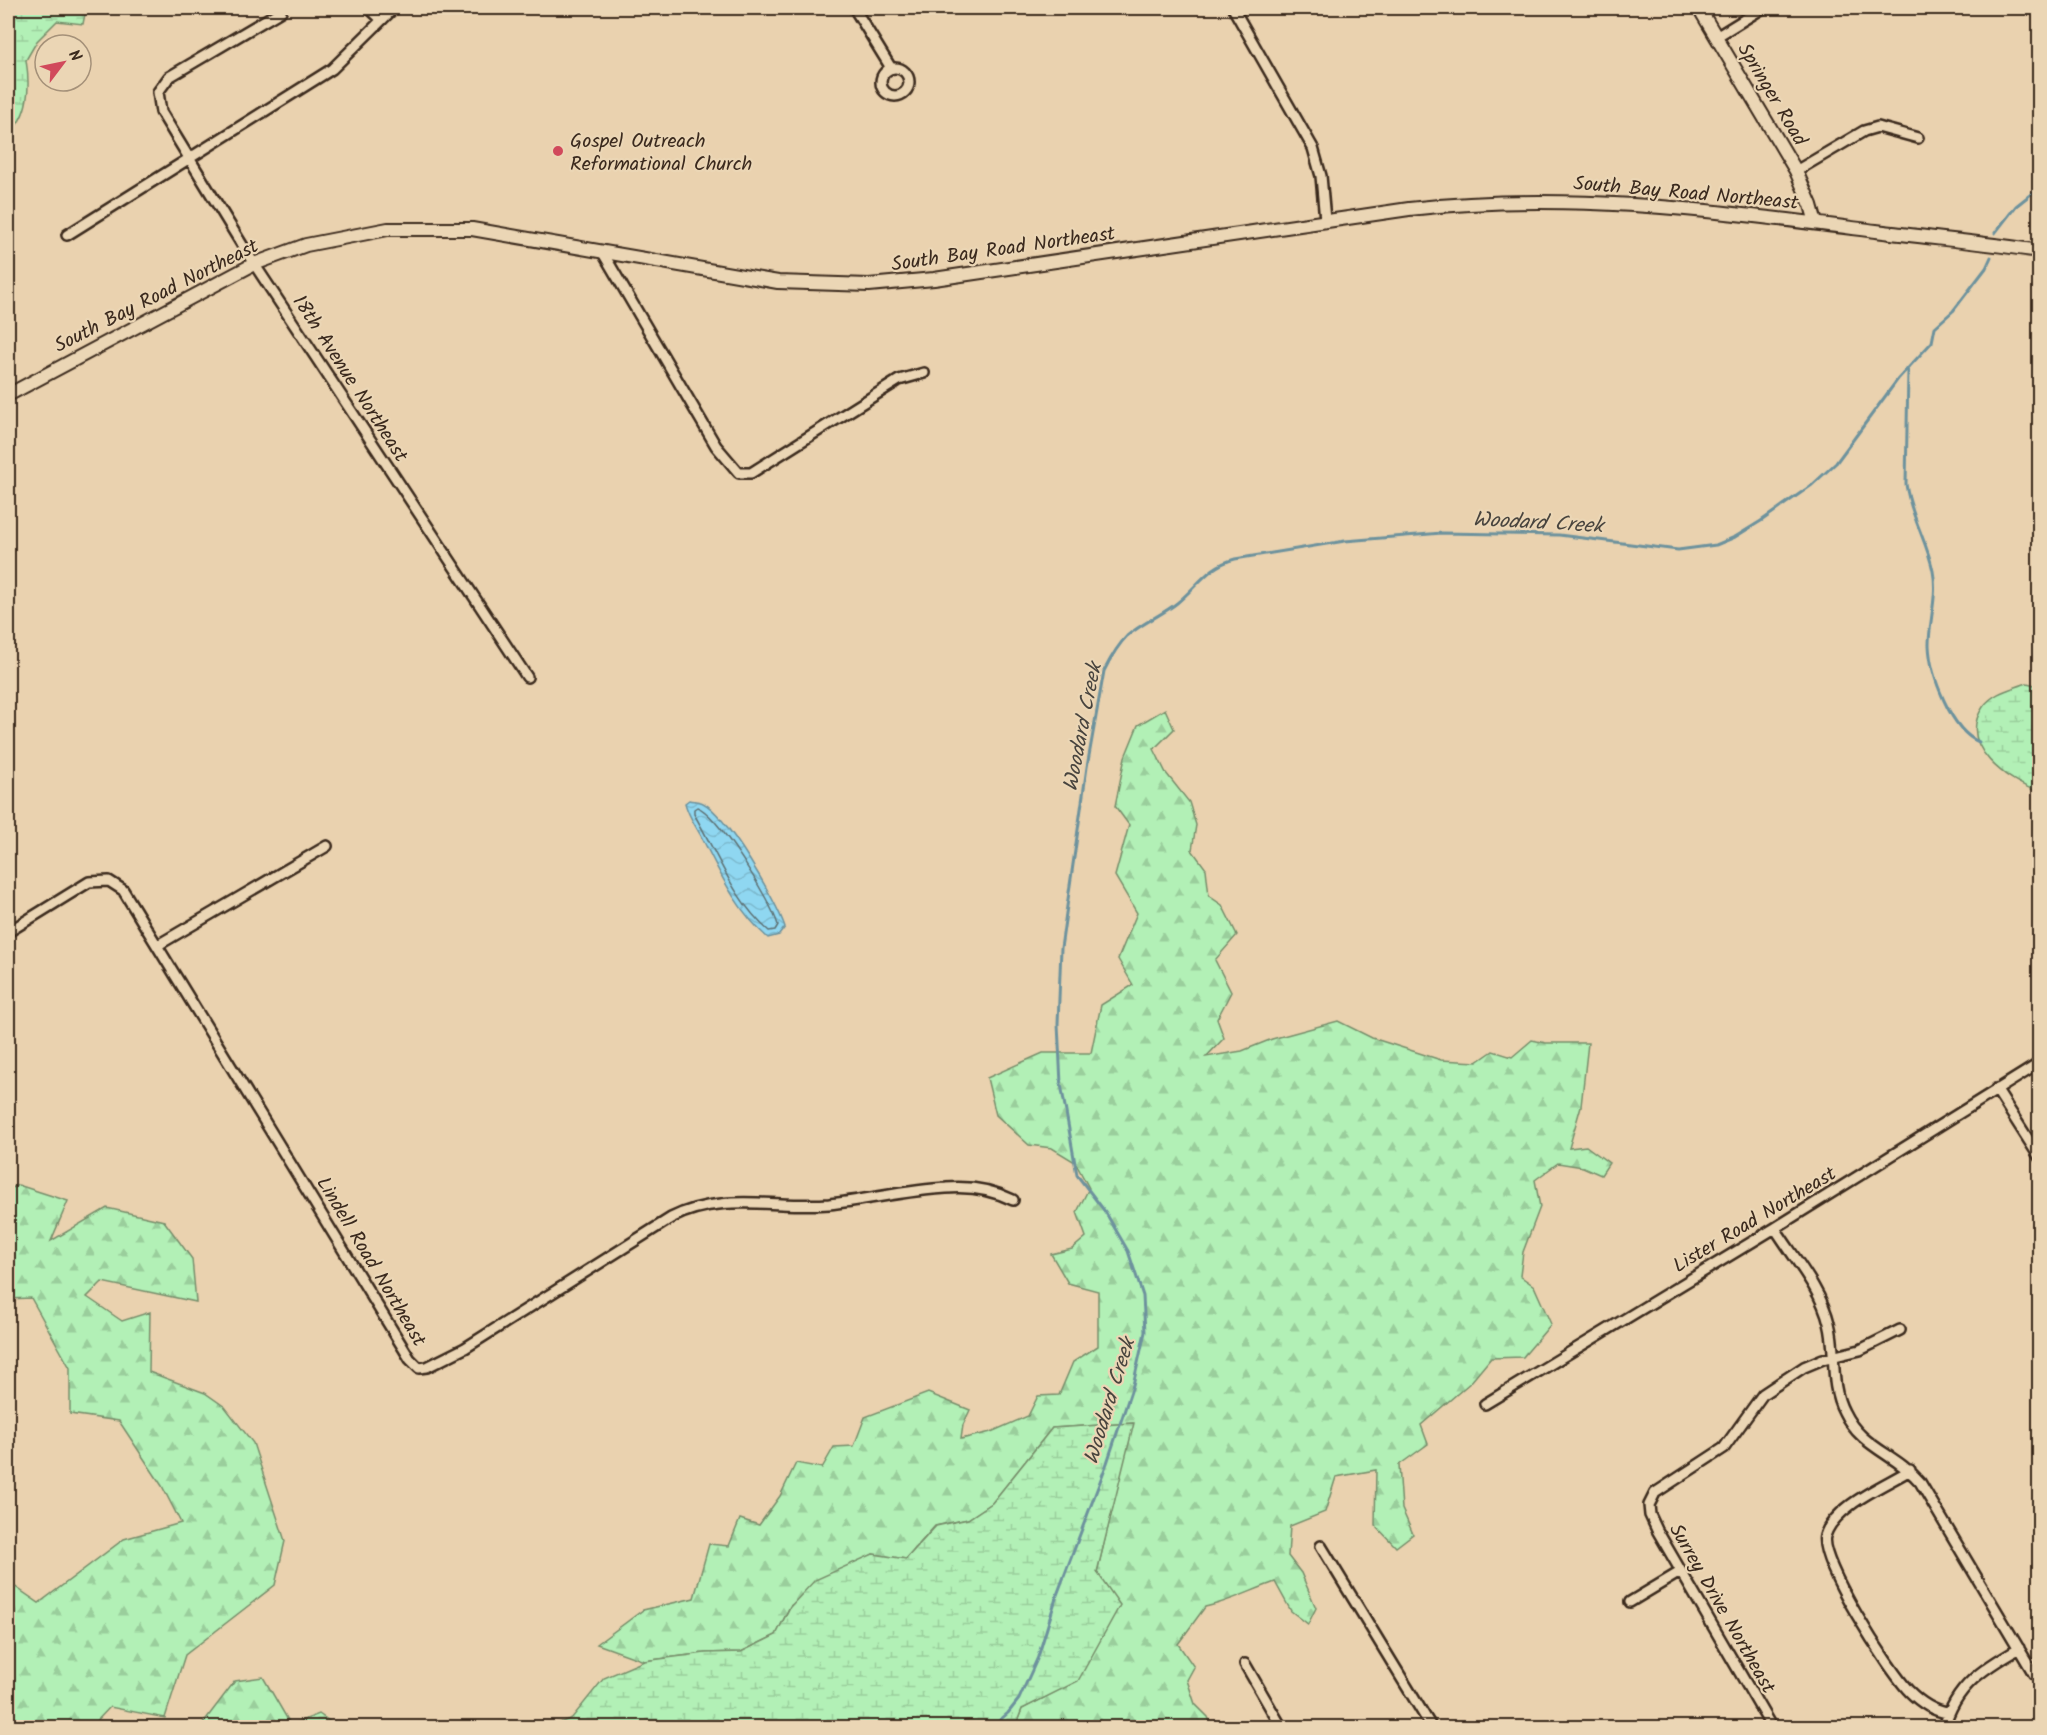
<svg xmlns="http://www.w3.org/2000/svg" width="2047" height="1735" viewBox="0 0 2047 1735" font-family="Kalam,sans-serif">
	<defs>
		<pattern id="forest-firs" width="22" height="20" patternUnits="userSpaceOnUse" patternTransform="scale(1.5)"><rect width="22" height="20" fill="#b2f0b6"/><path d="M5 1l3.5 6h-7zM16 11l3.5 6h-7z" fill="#9ace9c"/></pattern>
		<pattern id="wetland-marsh" width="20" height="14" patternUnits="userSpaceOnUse" patternTransform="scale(1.5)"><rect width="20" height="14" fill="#b2f0b6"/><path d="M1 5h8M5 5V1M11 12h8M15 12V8" fill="none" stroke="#9ace9c"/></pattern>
		<pattern id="water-waves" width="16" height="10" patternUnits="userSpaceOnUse" patternTransform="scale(1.5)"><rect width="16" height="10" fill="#8fd7f1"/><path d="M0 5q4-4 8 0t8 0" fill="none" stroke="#7cb9ce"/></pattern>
	</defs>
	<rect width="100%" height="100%" fill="#ead2af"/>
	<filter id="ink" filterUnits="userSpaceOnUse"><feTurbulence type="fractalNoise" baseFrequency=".0167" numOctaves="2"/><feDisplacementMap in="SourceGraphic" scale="12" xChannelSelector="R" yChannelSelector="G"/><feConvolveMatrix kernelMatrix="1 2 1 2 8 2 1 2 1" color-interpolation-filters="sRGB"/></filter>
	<g filter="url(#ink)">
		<path fill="url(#forest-firs)" stroke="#768d6a" stroke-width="1.5" d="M1165,709L1174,729L1154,749L1166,773L1189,802L1196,825L1192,850L1206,869L1209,896L1222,905L1237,935L1215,960L1231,992L1217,1019L1224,1038L1206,1057L1242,1051L1272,1039L1338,1021L1372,1038L1441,1060L1477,1062L1493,1051L1512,1057L1532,1040L1546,1043H1588L1581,1106L1569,1148L1586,1146L1609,1163L1601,1175L1583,1167L1558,1163L1535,1180L1540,1207L1523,1252L1520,1276L1534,1286L1551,1324L1523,1357L1491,1358L1471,1382L1421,1425L1428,1444L1399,1465L1402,1509L1413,1534L1396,1547L1375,1525L1376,1470L1336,1477L1325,1512L1290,1526L1288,1556L1301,1573L1316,1608L1308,1624L1291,1611L1275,1582C1252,1590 1229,1602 1205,1607L1178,1644L1194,1667L1187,1680L1195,1704L1208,1717L1212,1727H1015L1022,1709L1078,1680L1097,1572L1133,1423L1052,1428L992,1503L968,1519L935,1526L906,1559L873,1554L790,1606L776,1635L741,1652L705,1653L644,1661L597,1644L643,1610L694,1598L709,1544L729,1546L740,1519L759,1525L780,1496L796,1463L822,1468L834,1447L854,1446L865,1417L928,1393L970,1410L963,1425L961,1439L991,1432L1028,1416L1038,1396L1059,1395L1073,1362L1098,1346V1291L1068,1283L1051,1254L1072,1249L1086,1237L1077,1212L1089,1188L1075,1162L1052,1148L1029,1145L996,1115L987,1078L1043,1053H1091L1101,1005L1133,985L1118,959L1137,913L1115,876L1129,825L1115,806L1125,757L1138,725Z
			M18,1185L68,1201L51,1241L107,1208L164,1221L192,1259L196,1302L102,1282L87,1297L122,1321L150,1312L149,1372L205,1393L225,1407L253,1443L285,1541L275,1585L185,1655L165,1718L110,1707L91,1727H8V1619L16,1614L8,1582L39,1603L124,1539L181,1523L162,1486L119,1421L70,1414V1368L31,1298L8,1299V1190Z
			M263,1677L292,1727H200L235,1681Z"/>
		<path fill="url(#wetland-marsh)" stroke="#768d6a" stroke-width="1.5" d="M8,8L86,9L83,24L57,21L37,41L26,60C30,84 30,117 8,133Z
			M2027,683L2039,686V792C2009,782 1956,746 1983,707C1993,692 2012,689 2027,683Z
			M1134,1423L1097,1572L1120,1605L1078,1681L1022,1709L1015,1727H550L572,1718L604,1678L644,1661L705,1653L741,1652L776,1635L790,1607L815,1580L873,1554L906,1559L936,1526L968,1519L992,1503L1052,1428Z
			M319,1714L338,1727H292L291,1725Z"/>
		<path fill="url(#water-waves)" stroke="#6d929d" stroke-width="1.5" d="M689,800C693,801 699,801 703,803C726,814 777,902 785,927L779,935L768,938C736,910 720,873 701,836C695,825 688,815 685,803Z"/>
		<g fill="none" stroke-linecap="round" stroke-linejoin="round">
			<path stroke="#5d6f72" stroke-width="1.5" d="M697,807C718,814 772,903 778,925L775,930L769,931C734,901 717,853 694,814V809Z"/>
			<path stroke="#6d929d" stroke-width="3" d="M1995,233L2016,206L2040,187
				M1908,371L1906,484C1910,515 1927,541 1933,571C1938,595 1929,621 1929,645C1930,674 1951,731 1979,742
				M991,1728L1008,1713L1019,1699L1038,1657L1057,1595L1107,1463L1133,1385L1145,1332L1143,1296L1128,1251L1106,1213L1077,1175L1061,1084L1058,1024L1061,948L1087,767L1104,671C1110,659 1117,646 1127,636C1142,623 1162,615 1177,603C1198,586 1208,566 1235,559L1345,541L1442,533L1559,535L1678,550L1716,545L1735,537L1761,521L1812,485L1836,463L1898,379L1932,342L1935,327L1953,311L1986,268L1991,257"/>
			<defs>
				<path id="minor" d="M369,8L382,20
					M854,8L891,68
					M1233,8L1313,148L1321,176L1325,220
					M281,11L169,77L158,92L161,112L247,253L527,677
					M1716,37L1763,8
					M881 82a14 14 0 1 1 28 0a14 14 0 1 1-28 0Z
					M1796,171L1864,131L1878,127L1918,138
					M67,235L332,69L394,8
					M603,253L716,446L739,473H751L899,380L924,373
					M8,932L89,882L109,881L123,890L410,1359L419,1368L427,1367L465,1348L671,1218C721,1192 775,1208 829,1204C868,1200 907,1190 946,1188C969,1186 993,1190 1013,1200
					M158,945L327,846
					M1996,1089L2040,1158
					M1775,1228C1793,1257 1821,1289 1829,1323C1837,1352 1829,1384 1844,1412C1861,1448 1895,1453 1920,1482L2034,1674
					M1485,1404L1775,1228L2040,1063
					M1910,1470C1884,1486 1834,1506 1825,1536C1818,1561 1889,1670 1909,1691C1920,1702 1932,1711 1948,1713
					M1321,1546L1432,1728
					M1630,1602L1680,1572
					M1245,1664L1282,1728
					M1772,1728L1657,1530L1650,1515L1649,1505L1655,1493L1724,1448L1763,1394L1804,1367L1823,1359L1860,1350L1900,1330
					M1944,1728C1955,1686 1984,1668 2019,1648"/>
				<path id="tertiary" d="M1699,8L1796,171L1811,205L1816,223
					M8,395L254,264L306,245L388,229H472L778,282L869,285L934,279L1409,209C1571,191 1716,211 1876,231C1931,238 1985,243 2040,251"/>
			</defs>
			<use href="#minor" stroke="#3b2a1e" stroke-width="14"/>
			<use href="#tertiary" stroke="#3b2a1e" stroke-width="16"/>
			<use href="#minor" stroke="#ebd6b5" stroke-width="9"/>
			<use href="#tertiary" stroke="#ebd6b5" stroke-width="12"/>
		</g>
	</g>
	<circle fill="#d1495b" stroke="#ebd6b5" stroke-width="2" cx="558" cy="151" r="6"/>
	<g text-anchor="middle" stroke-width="4.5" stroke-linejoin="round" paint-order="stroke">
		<g font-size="20" fill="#3b2a1e" stroke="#ebd6b5">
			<text transform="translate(1773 94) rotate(59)" y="7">Springer Road</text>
			<text transform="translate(1686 192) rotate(5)" y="7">South Bay Road Northeast</text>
			<text transform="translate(1003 248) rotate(-8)" y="7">South Bay Road Northeast</text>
			<text transform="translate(156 295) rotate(-27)" y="7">South Bay Road Northeast</text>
			<text transform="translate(351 378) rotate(57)" y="7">18th Avenue Northeast</text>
			<text transform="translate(1754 1219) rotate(-31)" y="7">Lister Road Northeast</text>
			<text transform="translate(372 1261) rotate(59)" y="7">Lindell Road Northeast</text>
			<text transform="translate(1723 1608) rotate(60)" y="7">Surrey Drive Northeast</text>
		</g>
		<g font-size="20" fill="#3b2a1e" stroke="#ebd6b5" text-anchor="start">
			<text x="570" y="147">Gospel Outreach<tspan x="570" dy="23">Reformational Church</tspan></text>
		</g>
		<g font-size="21" font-style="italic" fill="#48443e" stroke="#ebd6b5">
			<text transform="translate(1538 522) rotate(3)" y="7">Woodard Creek</text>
			<text transform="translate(1082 727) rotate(-79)" y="7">Woodard Creek</text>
			<text transform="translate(1109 1401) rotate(-73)" y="7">Woodard Creek</text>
		</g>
	</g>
	<rect width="2047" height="1735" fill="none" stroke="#ebd6b5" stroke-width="30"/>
	<rect x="15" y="15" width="2017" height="1705" fill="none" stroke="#3b2a1e" stroke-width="2" filter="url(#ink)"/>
	<g transform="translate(63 63) rotate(58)"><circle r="28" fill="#ebd6b5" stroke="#a59179" stroke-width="1.5"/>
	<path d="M0-4.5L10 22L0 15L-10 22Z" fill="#d1495b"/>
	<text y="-9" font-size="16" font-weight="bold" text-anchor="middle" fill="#3b2a1e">N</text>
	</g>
</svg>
